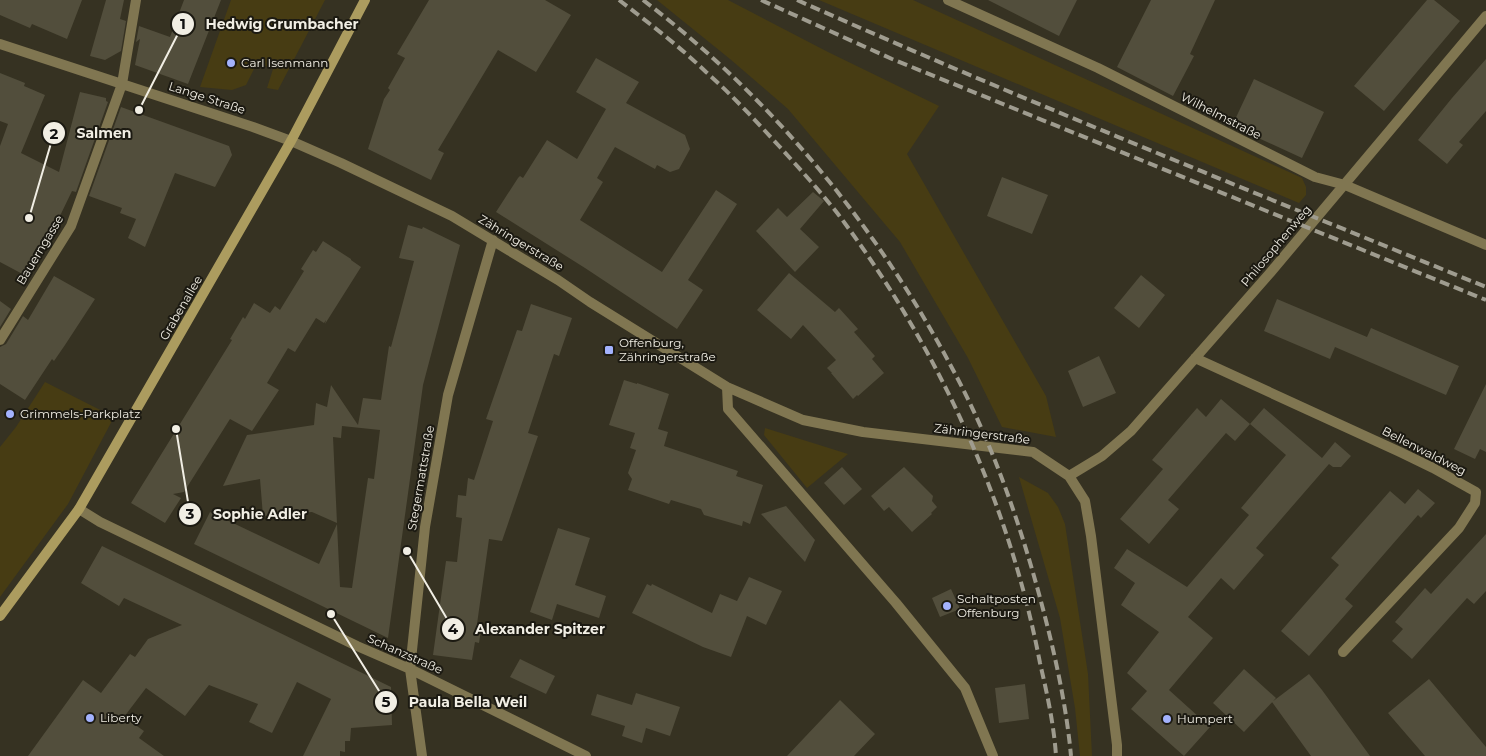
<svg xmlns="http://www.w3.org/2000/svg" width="1486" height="756" viewBox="0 0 1486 756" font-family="Montserrat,sans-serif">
	<rect width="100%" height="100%" fill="#363222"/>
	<path fill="#473c13" d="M231,0H325L278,90L267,88L273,69L257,63L246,85L232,90L200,87Z
		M657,0H728L828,52L939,106L907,154L1046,396L1056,437L1002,427L968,358L900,242L788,109L730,59Z
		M819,0H913L1302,178L1306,187V195L1299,203Z
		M45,382L114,417L68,504L0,597V447L16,427Z
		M765,428L848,454L807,488L764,435Z
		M1019,477L1048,493L1058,507L1065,524L1088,674L1092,756H1080L1075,708L1060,618Z"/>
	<path fill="#524e3c" d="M0,0H82L67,39L32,24L30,28L0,15Z
		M106,0H124L120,19L126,21L121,51L105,60L90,56Z
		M184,0H221L188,84L135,65L140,39L136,42L139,26L170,37Z
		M429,0H545L571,15L536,72L498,50L438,150L444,153L431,180L368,149L384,99L390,90L388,88L405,58L397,54Z
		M988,0H1077L1059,36Z
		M1151,0H1215L1190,54L1194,56L1173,96L1117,67Z
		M1427,0H1434L1460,21L1384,111L1354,86Z
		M596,58L639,82L626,103L685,135L690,149L679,169L670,172L657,165L655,169L615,147L597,178L603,182L580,220L662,272L716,190L737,204L688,280L703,290L677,329L585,268L496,212L518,178L520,176L523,178L547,140L577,159L606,109L576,92Z
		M1486,59V111L1459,142L1463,145L1447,164L1418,140L1452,98Z
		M0,73L25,83L24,86L45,95L21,153L59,172L80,92L106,98V101L108,102L76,192L72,191L30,278L0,262V146L8,124L0,121Z
		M1254,79L1324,112L1302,158L1232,126Z
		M121,107L229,146L232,155L215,187L175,173L145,247L128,238L136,219L120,213L122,208L89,196Z
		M1002,177L1048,195L1032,234L987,216Z
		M813,192L824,201L800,229L819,247L795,272L756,231L778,208L787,217Z
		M408,225L422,229L423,227L460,245L423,385L388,638L194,544L210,512L319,564L337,524L340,587L352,588L368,478L374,479L380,430L342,426L341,438L333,437L337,523L312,512L263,516L260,479L223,486L247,435L314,425L316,403L327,407L331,385L358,425L363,398L381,400L389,346L391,347L414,261L399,258Z
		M323,241L351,259V260L361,267L325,324L326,320L324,323L316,318L295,352L288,348L267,383L279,390L252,431L230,419L184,492L173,494L181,498L165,523L131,503L232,340L230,339L243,317L245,319L254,303L270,313L275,306L280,310L304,271L301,269L313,250L316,252Z
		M789,273L835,312L839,308L858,329L854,332L875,356L872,359L884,373L858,396L857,395L853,399L831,373H832L827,368L836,360L803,325L791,339L757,310Z
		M1141,275L1165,295L1139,328L1114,308Z
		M54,276L95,299L65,345L54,361L52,359L25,400L0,384V347L6,344L23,316L28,320Z
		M1277,299L1367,337L1371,328L1459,366L1446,395L1335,347L1330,359L1264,331Z
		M0,301L11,309L0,327Z
		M531,304L572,318L559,356L554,354L528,433L538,436L502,541L489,539L477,624H482L479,643L475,642L472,660L433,655L446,561L457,562L462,518L456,517L458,495L466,496L468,478L474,480L493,421L486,419L517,330L522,331Z
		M1099,356L1116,393L1083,407L1068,371Z
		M624,380L637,384V383L669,394L658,429L668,432L664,446L738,471L736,476L763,485L750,524L743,521L742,526L704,515L701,509L671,500L669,504L628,490L632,479L628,473L636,450L630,448L635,433L609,425Z
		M1486,384V452L1480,449L1475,459L1454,449Z
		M1221,399L1250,424L1235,441L1226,433L1168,500L1179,509L1149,544L1120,519L1163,469L1152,460L1197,408L1206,417Z
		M1264,408L1322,458L1335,442L1351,456L1341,467H1333L1329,464L1256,548L1264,555L1234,590L1221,578L1188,617L1213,638L1169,690L1210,727L1184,756L1131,709L1147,691L1127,673L1159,632L1121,605L1135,583L1114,568L1127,549L1187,587L1249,515L1241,508L1286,455L1250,424Z
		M842,467L862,489L844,505L824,483Z
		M904,467L933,496L932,501L937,507L931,513L932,514L912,532L889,507L884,511L871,496Z
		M1418,489L1435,503L1421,518L1418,515L1345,599L1353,606L1309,656L1281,631L1339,565L1331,558L1390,491L1405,504Z
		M786,506L815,540L805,562L761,514Z
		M558,528L590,538L575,585L606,596L599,618L557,604L552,620L530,612Z
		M1486,534V591L1474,604L1467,598L1412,659L1392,641L1403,629L1395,622L1425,588L1431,594Z
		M102,546L391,687L392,725L351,728L350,741H345V752L340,751V756H303L331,699L297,682L272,733L249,722L258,704L209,685L185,716L146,688L124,717L144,731L139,738L164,756H28L83,680L101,693L130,654L135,657L148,639L182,625L124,598L119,606L81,583Z
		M749,577L782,591L766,625L747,616L731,657L703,647L632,613L647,584L651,586L652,584L712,613L720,594L737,601Z
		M951,589L960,609L940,617L932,598Z
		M520,659L555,676L546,694L510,677Z
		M1244,669L1276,698L1244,732L1213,703Z
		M1309,674L1322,690L1370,756H1311L1272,702Z
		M1429,679L1486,747V756H1425L1388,713Z
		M1025,684L1029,719L999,723L995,688Z
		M636,693L680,707L670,736L646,728L642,743L622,736L625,726L591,715L597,694L632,705Z
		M840,700L875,734L854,756H787Z"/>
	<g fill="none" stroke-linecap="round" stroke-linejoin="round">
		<path stroke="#807651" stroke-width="10" d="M948,0L1098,68L1315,177L1345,185L1486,245
			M0,44L253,127L291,141L341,163L452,216L558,280L590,302L727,387L803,420L863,432L1033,452L1069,476L1085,501L1091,536L1117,745V756
			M0,340L71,226L122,84L136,0
			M1195,358L1400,452L1433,468L1476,492L1475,503L1459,528L1343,652
			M727,387L728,409L896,603L965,688L993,756
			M1069,476L1102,456L1131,431L1270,273L1486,16
			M79,509L100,522L357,646L410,669L586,756
			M422,756L410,669L425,527L448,395L493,240"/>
		<path stroke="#ac9c5f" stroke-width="10" d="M0,616L79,509L291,141L365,0"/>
		<path stroke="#9f9c8f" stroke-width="4" stroke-dasharray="10 5" stroke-linecap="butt" d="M619,0C649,23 679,46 706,72C732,95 755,120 779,146C799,168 820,191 838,214C937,346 1009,501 1040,663C1047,693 1054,725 1056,756
			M643,0C771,97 877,226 952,368C990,438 1018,517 1039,594C1053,646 1066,701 1071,756
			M761,0L892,59L1486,300
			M797,0C1024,101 1256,193 1486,287"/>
	</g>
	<g fill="#a3b2fd" stroke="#1c1a12" stroke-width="2">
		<circle cx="231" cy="63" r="5"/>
		<rect x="604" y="345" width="10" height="10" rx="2.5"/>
		<circle cx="10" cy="414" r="5"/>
		<circle cx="947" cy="606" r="5"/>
		<circle cx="90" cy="718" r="5"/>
		<circle cx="1167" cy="719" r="5"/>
	</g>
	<g text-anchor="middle" stroke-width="4" stroke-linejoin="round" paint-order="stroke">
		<g font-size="12" fill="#f1eee4" stroke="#1c1a12" text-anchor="start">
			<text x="241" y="67">Carl Isenmann</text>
			<text x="619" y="347">Offenburg,<tspan x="619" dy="14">Zähringerstraße</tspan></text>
			<text x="20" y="418">Grimmels-Parkplatz</text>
			<text x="957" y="603">Schaltposten<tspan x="957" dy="14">Offenburg</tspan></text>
			<text x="100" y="722">Liberty</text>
			<text x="1177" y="723">Humpert</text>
		</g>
		<g font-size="12" fill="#f1eee4" stroke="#1c1a12">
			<text transform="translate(207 98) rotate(18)" y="4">Lange Straße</text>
			<text transform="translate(1221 116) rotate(27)" y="4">Wilhelmstraße</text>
			<text transform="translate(521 243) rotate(31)" y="4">Zähringerstraße</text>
			<text transform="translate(1276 246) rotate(-50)" y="4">Philosophenweg</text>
			<text transform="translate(40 250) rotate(-59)" y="4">Bauerngasse</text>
			<text transform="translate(181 308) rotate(-60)" y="4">Grabenallee</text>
			<text transform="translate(982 434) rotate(7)" y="4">Zähringerstraße</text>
			<text transform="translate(1424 451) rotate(27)" y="4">Bellenwaldweg</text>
			<text transform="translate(421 478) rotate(-80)" y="4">Stegermattstraße</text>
			<text transform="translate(405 654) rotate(24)" y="4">Schanzstraße</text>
		</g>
	</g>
	<path fill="none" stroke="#f1eee4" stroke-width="2" d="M139 110L183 24M29 218L54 133M176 429L190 514M407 551L453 629M331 614L386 702"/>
	<g fill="#f1eee4" stroke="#1c1a12" stroke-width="2">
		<circle cx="139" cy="110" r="5"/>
		<circle cx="29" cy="218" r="5"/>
		<circle cx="176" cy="429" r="5"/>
		<circle cx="407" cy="551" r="5"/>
		<circle cx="331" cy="614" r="5"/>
		<circle cx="183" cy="24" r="12"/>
		<circle cx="54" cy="133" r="12"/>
		<circle cx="190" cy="514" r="12"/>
		<circle cx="453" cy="629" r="12"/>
		<circle cx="386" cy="702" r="12"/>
	</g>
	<g font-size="15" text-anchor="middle" font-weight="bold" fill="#111">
		<text x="183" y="29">1</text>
		<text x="54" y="139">2</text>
		<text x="190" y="519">3</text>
		<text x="453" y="634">4</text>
		<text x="386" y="707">5</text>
	</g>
	<g font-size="14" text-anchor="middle" font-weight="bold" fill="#f1eee4" stroke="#1c1a12" stroke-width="4" stroke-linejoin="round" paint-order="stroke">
		<text x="282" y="29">Hedwig Grumbacher</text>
		<text x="104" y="138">Salmen</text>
		<text x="260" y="519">Sophie Adler</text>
		<text x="540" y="634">Alexander Spitzer</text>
		<text x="468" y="707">Paula Bella Weil</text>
	</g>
</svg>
